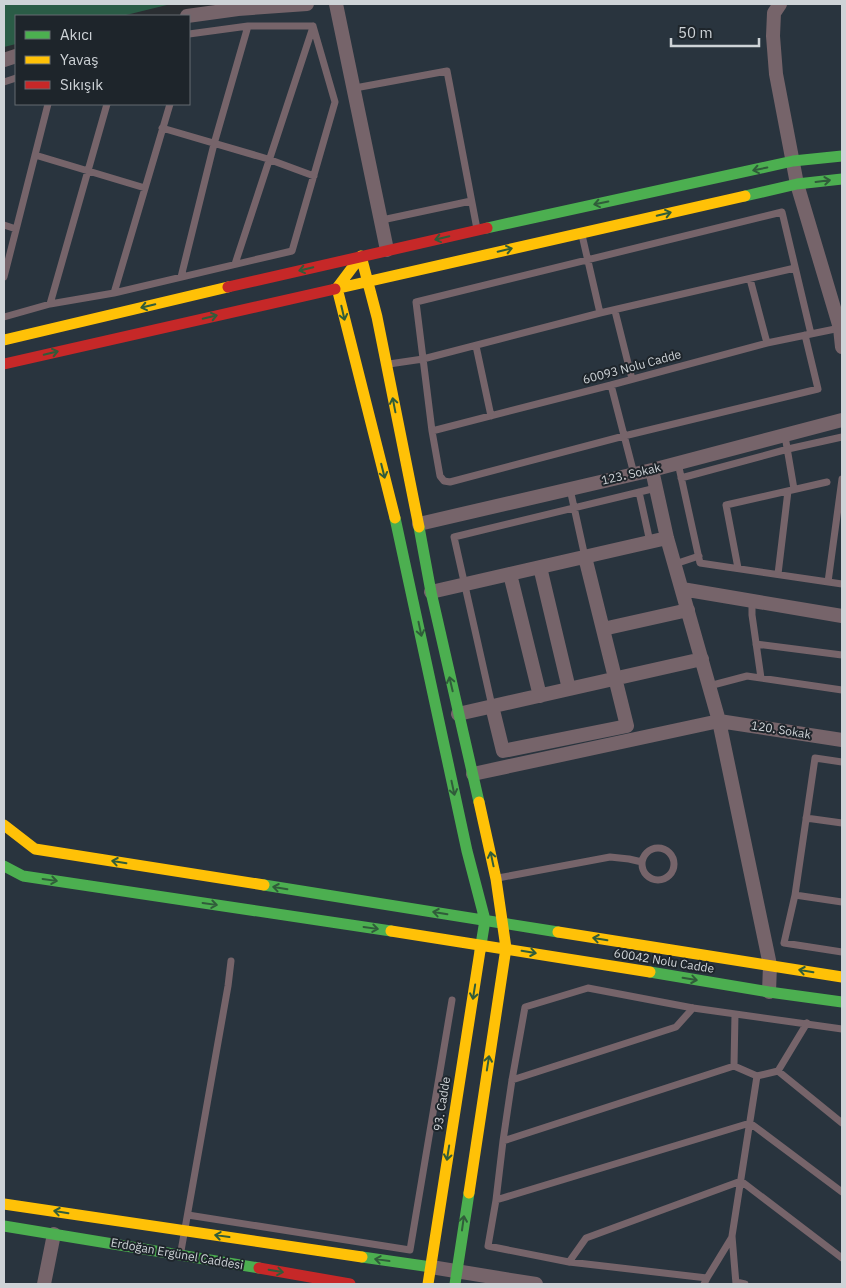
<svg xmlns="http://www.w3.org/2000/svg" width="846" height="1288" viewBox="0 0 846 1288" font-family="'IBM Plex Sans',sans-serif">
	<rect width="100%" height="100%" fill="#2a2e32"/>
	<path fill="#29343e" d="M239,4H842V1284H4V64L16,61V104H189V17Z"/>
	<path fill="#2a5c46" d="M4,4H171L122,16H16V44L4,47Z"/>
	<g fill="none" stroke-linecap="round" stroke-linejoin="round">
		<path stroke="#76646a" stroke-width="7" d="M189,34L248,26H313
			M4,82L16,78
			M355,88L447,71L477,229
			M162,128L268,159L314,176
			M35,155L145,188
			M382,220L471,201
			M4,225L16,229
			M582,235L600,313
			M235,264L313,27
			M4,277L48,104
			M181,277L214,144L248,26
			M750,279L767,343
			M114,293L170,104
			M50,304L107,104
			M615,311L632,379
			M4,317L50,304L114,293L292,251L335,102L313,26
			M805,335L818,389L624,436L450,482L444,481L440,476L432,431L416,302L782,212L811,334
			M476,346L491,416
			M389,364L423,359L600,313L795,268
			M611,385L634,474
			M432,431L611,385L767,343L840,328
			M785,436L794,489
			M678,463L700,563L842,584
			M681,478L788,449L842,437
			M570,489L585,557
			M639,492L650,542
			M675,564L699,556
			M738,568L726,505L827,482
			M778,574L788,491
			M828,582L842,479
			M752,601V615L761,678
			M756,644L842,655
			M709,686L747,676L842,690
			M492,706L454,537L656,488
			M842,762L815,758L795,895L784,943L842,952
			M806,818L842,823
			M642 864a16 16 0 1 1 32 0a16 16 0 1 1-32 0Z
			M498,878L610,857L629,859L642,862
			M795,895L842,902
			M735,1014L734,1066L757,1076L778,1071L807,1023
			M734,1066L503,1141L512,1080L525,1007L588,988L693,1008L842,1029
			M778,1071L842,1123
			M512,1080L676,1027L693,1008
			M503,1141L496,1200L750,1123L842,1192
			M496,1200L488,1246L569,1262L707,1278
			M188,1215L410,1250L452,1000
			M181,1251L228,986L231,961
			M569,1262L586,1238L741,1181L842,1258
			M736,1282L745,1284
			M704,1284L707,1278L732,1237
			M736,1284L732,1236L757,1076"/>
		<path stroke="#76646a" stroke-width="14" d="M336,4L387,250
			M780,4L774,13L773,36L776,74L797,184L840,328L842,347
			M187,16L238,9L307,4
			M4,60L16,56
			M652,470L667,538L719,721L770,965L769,992
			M419,524L652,470L842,420
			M540,567L569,689
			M510,574L540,696
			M682,589L842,616
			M431,592L667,538
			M603,629L688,610
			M492,706L503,751L627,726L585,557
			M458,714L702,659
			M473,774L719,721L842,740
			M431,1267L536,1284
			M44,1284L54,1234"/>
		<path stroke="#4caf50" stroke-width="11" d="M745,196L797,184L842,179
			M487,228L793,161L842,156
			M395,518L467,851L485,920L480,951
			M419,527L431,592L479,802
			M4,866L23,876L391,931
			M264,885L558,932
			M650,972L769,992L842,1002
			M4,1226L259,1268
			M362,1257L431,1267
			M455,1284L469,1193"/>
		<path stroke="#ffc107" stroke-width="11" d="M361,256L337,288L395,518
			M361,256L377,317L419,527
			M335,289L745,196
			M4,340L228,287
			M4,825L35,849L264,885
			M391,931L650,972
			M558,932L842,977
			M469,1193L506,948L496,879L479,802
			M4,1204L362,1257
			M428,1284L480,951"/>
		<path stroke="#c62828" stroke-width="11" d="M228,287L487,228
			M4,364L335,289
			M259,1268L350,1284"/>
	</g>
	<defs><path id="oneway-shaft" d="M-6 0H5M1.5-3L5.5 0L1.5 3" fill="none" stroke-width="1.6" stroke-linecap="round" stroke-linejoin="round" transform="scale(1.25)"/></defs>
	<g stroke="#305c3a">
		<use href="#oneway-shaft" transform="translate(760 169) rotate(168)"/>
		<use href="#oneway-shaft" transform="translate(823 181) rotate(-7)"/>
		<use href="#oneway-shaft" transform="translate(601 203) rotate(168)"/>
		<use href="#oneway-shaft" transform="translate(664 214) rotate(-13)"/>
		<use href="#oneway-shaft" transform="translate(442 238) rotate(167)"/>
		<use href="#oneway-shaft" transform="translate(505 250) rotate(-13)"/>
		<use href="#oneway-shaft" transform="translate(306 269) rotate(167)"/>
		<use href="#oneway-shaft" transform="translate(148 306) rotate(167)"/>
		<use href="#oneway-shaft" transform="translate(343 313) rotate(77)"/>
		<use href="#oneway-shaft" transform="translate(210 317) rotate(-13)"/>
		<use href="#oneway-shaft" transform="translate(51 353) rotate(-13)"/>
		<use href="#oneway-shaft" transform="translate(394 405) rotate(-101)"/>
		<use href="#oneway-shaft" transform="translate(383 471) rotate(76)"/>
		<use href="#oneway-shaft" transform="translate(420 629) rotate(78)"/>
		<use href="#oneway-shaft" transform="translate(451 684) rotate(-103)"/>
		<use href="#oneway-shaft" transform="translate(453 788) rotate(78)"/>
		<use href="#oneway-shaft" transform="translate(492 859) rotate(-102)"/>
		<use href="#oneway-shaft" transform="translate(119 862) rotate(-171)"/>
		<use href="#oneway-shaft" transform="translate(50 880) rotate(8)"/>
		<use href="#oneway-shaft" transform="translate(280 888) rotate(-171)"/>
		<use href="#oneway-shaft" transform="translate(210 904) rotate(8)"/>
		<use href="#oneway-shaft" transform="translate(440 913) rotate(-171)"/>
		<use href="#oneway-shaft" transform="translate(371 928) rotate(8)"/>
		<use href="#oneway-shaft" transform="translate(600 939) rotate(-171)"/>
		<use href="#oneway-shaft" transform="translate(529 952) rotate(9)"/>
		<use href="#oneway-shaft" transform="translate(806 971) rotate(-171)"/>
		<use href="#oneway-shaft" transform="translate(690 979) rotate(9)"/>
		<use href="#oneway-shaft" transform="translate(474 992) rotate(99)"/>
		<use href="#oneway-shaft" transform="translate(488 1063) rotate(-81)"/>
		<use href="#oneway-shaft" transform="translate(448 1153) rotate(99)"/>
		<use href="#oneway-shaft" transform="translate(61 1212) rotate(-171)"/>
		<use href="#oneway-shaft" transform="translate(463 1223) rotate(-82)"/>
		<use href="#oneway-shaft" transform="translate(222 1236) rotate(-172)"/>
		<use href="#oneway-shaft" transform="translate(382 1260) rotate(-172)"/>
		<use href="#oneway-shaft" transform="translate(276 1271) rotate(10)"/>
	</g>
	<g text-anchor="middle" stroke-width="4" stroke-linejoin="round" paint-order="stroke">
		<g font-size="12" fill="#ced3d7" stroke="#1e252b">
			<text transform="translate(632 367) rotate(-15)" y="4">60093 Nolu Cadde</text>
			<text transform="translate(631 474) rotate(-13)" y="4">123. Sokak</text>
			<text transform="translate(781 730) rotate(9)" y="4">120. Sokak</text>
			<text transform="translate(664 961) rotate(9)" y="4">60042 Nolu Cadde</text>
			<text transform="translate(442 1104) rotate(-81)" y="4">93. Cadde</text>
			<text transform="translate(177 1254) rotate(10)" y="4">Erdoğan Ergünel Caddesi</text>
		</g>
	</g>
	<rect width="846" height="1288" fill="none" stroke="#ced3d7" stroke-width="10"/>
	<rect x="15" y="15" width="175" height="90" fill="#1e252b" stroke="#646b70"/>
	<rect x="25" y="31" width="25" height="8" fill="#4caf50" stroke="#646b70"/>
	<text x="60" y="40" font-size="15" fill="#ced3d7">Akıcı</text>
	<rect x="25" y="56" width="25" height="8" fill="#ffc107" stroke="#646b70"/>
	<text x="60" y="65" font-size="15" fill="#ced3d7">Yavaş</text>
	<rect x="25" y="81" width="25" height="8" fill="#c62828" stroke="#646b70"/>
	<text x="60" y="90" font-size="15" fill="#ced3d7">Sıkışık</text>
	<path d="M671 38v8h88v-8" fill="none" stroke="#ced3d7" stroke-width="2.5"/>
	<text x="678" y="38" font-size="15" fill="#ced3d7" stroke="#1e252b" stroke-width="4" paint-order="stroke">50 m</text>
</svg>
